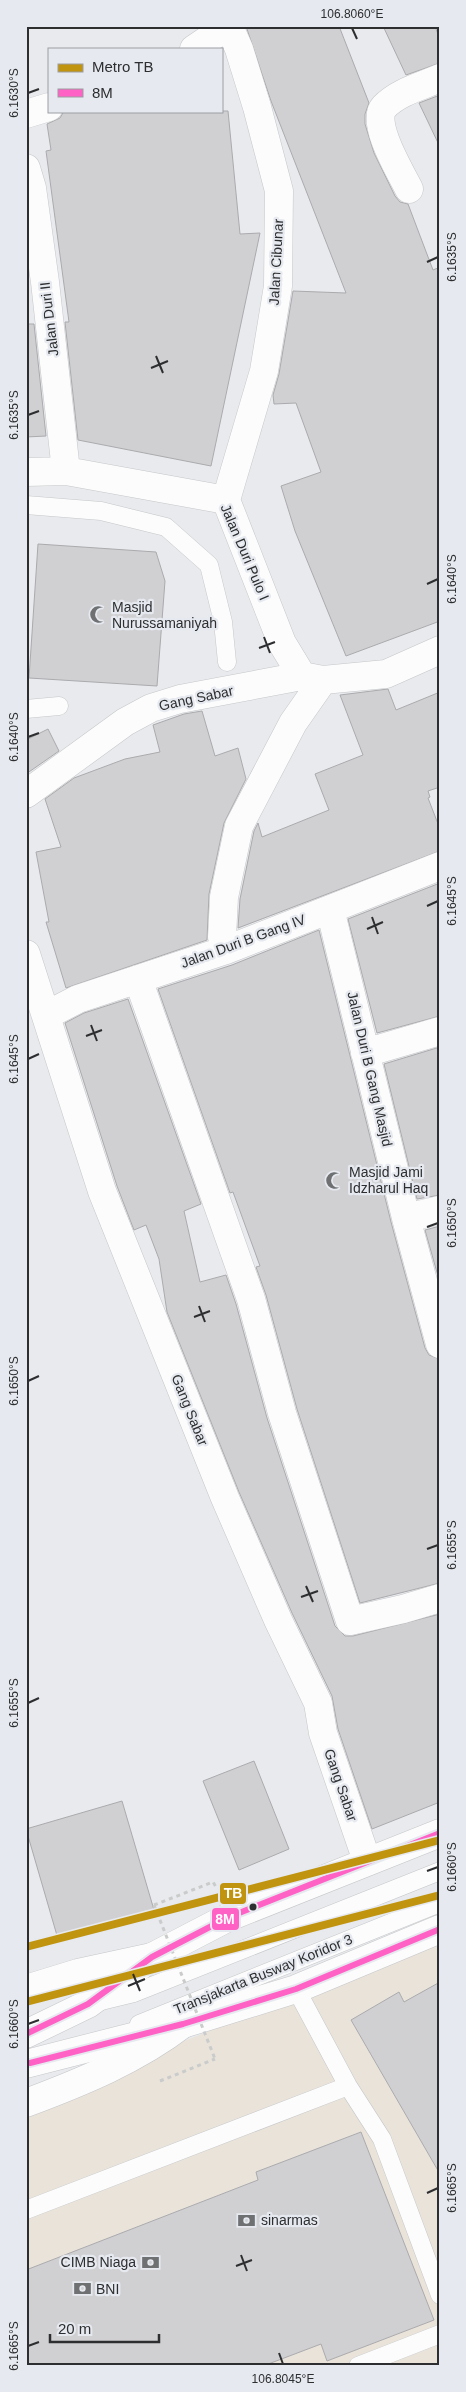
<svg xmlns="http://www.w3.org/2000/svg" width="466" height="2392" viewBox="0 0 466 2392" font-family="Helvetica,sans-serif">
	<rect width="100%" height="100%" fill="#e8eaed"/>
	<path fill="#e9e3da" d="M440,1938V2366H26V2105Z"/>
	<path fill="#d0d0d3" stroke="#ababae" d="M246,26H339L369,103L365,114V124L374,153L395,196L400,202L408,204L433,270L440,267V621L346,656L295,531L281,486L321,472L296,403L274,404L273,395L279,374L293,291L346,293L271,101Z
		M383,26H435L440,40V63L406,75Z
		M440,95V147L419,103Z
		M64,111H228L240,234L260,233L211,466L78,440L65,322H69L46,151L51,150L47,124L60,118Z
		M26,324H34L46,436L26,437Z
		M38,544L156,552L165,581L157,686L29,678Z
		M388,689L396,710L440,692V787L428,791L430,797L428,798L440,829V851L238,928L240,899L254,831L258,823L262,837L329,810L315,774L363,755L340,695Z
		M202,711L215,756L238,748L246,779L224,823L209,894L207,940L66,988L46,922H49L36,852L61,847L45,799L74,778L125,759L160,752L153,725L184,714Z
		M48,729L59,751L26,774V740Z
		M440,883V1016L377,1033L348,919Z
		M319,930L391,1222L425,1348L429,1355L440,1359V1583L360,1603L297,1409L266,1295L256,1267L260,1266L233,1192L230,1193L158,989L232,965Z
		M128,999L201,1204L184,1211L200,1282L226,1275L236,1304L267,1418L335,1626L345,1636H353L440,1614V1802L372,1829L338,1729L332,1696L292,1613L239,1492L167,1312L159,1259L146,1225L134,1230L117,1186L65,1023L84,1013Z
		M440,1047V1195L417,1199L384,1064Z
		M440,1226V1283L425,1230Z
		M254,1761L289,1849L239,1870L203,1781Z
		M122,1801L154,1910L58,1939L26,1829Z
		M440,1982V2174L351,2020L399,1992L404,2002Z
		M361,2132L434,2320L327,2361L321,2344L263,2366H26V2270L258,2180L256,2172Z"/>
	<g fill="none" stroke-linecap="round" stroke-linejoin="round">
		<defs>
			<path id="lane" d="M26,505L101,511L166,527L209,565L223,622L227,662
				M26,709L59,706
				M296,1989L348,2086L382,2139L440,2295
				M101,2001L134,1993L440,1871
				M139,2024L440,1903
				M26,2210L348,2086
				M358,2366L440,2334"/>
			<path id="street" d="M194,49L228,26
				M26,114L49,107
				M26,168L32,188L45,282L66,471
				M409,189C401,173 370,122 384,107C398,92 422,86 440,78
				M26,472L66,471L226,500L282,643L302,676
				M226,500L264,371L278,286L279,191L257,107L239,49L229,26
				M26,794L125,722L151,708L180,699L302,676L323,680L386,674L440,650
				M330,909L406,1218L440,1344
				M226,950L222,937L224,897L239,826L293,723L323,680
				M26,954L102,1191L225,1498L278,1620L318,1703L323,1733L367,1861
				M138,979L251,1299L282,1413L350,1621L403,1609L440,1598
				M47,1015L78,999L226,950L440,866
				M365,1053L440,1031
				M406,1218L440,1210"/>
			<path id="secondary" d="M26,1989L78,1973L152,1957
				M26,2103C82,2082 136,2060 183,2024"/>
			<path id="primary" d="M26,2034L88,2004L152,1957L229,1917L440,1833
				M26,2064L183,2024L296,1989L440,1929"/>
		</defs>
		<use href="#lane" stroke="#c5c7c9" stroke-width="19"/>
		<use href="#street" stroke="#c5c7c9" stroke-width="29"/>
		<use href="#secondary" stroke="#c5c7c9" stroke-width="29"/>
		<use href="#primary" stroke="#c5c7c9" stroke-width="29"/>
		<path stroke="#cacbcb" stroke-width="3" stroke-dasharray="4 4" stroke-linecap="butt" d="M154,1905L213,1882L216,1887
			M160,2081L215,2059"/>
		<use href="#lane" stroke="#fcfcfc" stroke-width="18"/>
		<use href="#street" stroke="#fcfcfc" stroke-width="28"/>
		<use href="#secondary" stroke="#fcfcfc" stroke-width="28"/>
		<use href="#primary" stroke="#fcfcfc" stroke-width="28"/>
		<path stroke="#cacbcb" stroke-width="3" stroke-dasharray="4 4" stroke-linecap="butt" d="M154,1905L215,2059"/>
		<defs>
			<path id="bus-1" d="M26,2034L88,2004L152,1957L229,1917L440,1833
				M30,2063L183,2024L296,1989L440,1929"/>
		</defs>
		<use href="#bus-1" stroke="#e6e9ef" stroke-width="10"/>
		<use href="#bus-1" stroke="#ff61c5" stroke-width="6"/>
		<defs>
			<path id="metro-1" d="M26,1947L440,1840
				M26,2002L440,1895"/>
		</defs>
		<use href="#metro-1" stroke="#e6e9ef" stroke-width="11"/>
		<use href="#metro-1" stroke="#c0940e" stroke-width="8"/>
	</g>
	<path fill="none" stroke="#2d2e30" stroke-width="2" d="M352,28L357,39M28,93L39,89M427,262L438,257M156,356L163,373M151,368L168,361M28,415L39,411M427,584L438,579M264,637L270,653M259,648L275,642M28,737L39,733M427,906L438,901M372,917L378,934M367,929L383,922M91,1025L97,1041M86,1036L102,1030M28,1059L39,1054M427,1227L438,1223M199,1306L205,1322M194,1317L210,1311M28,1381L39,1376M427,1549L438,1545M306,1586L313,1602M301,1597L318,1591M28,1703L39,1698M427,1871L438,1867M133,1974L140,1991M128,1986L145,1979M28,2024L39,2020M427,2193L438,2188M241,2255L247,2271M236,2266L252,2260M28,2346L39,2342M279,2353L283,2364"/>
	<defs>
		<symbol id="mosque-bare" viewBox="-9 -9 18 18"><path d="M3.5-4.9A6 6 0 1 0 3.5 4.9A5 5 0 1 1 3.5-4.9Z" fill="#6e7072" stroke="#e6e9ef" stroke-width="2.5" paint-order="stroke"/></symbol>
		<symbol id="bank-bare" viewBox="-9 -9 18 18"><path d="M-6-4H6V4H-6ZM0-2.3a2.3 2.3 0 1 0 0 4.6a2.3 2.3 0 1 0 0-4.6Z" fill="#6e7072" stroke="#e6e9ef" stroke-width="2.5" paint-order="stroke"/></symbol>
	</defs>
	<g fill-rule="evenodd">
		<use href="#mosque-bare" x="86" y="602" width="25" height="25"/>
		<use href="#mosque-bare" x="322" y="1168" width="25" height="25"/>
		<use href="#bank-bare" x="234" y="2208" width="25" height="25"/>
		<use href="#bank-bare" x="138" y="2250" width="25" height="25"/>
		<use href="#bank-bare" x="70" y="2276" width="25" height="25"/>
	</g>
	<circle fill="#2d2e30" stroke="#e6e9ef" stroke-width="2" cx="253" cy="1907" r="4.5"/>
	<g text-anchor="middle" stroke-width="4.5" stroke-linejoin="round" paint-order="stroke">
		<g font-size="14" fill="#2d2e30" stroke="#e6e9ef">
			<text transform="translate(276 262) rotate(-87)" y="5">Jalan Cibunar</text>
			<text transform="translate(49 319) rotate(-97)" y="5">Jalan Duri II</text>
			<text transform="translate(245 552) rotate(67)" y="5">Jalan Duri Pulo I</text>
			<text transform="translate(196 698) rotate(-12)" y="5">Gang Sabar</text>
			<text transform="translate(243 941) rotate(-20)" y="5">Jalan Duri B Gang IV</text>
			<text transform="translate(370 1069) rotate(77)" y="5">Jalan Duri B Gang Masjid</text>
			<text transform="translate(190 1410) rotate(68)" y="5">Gang Sabar</text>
			<text transform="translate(341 1785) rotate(71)" y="5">Gang Sabar</text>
			<text transform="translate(263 1974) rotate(-22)" y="5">Transjakarta Busway Koridor 3</text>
		</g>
		<g font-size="14" fill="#2d2e30" stroke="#e6e9ef" text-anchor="start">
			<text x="112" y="612">Masjid<tspan x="112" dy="16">Nurussamaniyah</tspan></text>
			<text x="349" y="1177">Masjid Jami<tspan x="349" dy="16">Idzharul Haq</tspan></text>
			<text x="261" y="2225">sinarmas</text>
			<text x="136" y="2267" text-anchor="end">CIMB Niaga</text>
			<text x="96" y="2294">BNI</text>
		</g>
	</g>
	<g stroke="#e6e9ef" stroke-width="2">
		<rect x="219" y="1882" width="28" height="23" rx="5" fill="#c0940e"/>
		<rect x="211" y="1907" width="29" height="24" rx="5" fill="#ff61c5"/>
	</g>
	<g font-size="14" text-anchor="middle" font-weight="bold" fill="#fff">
		<text x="233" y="1898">TB</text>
		<text x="225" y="1924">8M</text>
	</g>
	<rect width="466" height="2392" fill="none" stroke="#e6e9ef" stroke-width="55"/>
	<rect x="48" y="48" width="175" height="65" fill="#e6e9ef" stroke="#9c9ea3"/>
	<rect x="58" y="64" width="25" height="8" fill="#c0940e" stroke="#9c9ea3"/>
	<text x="92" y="72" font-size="15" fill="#2d2e30">Metro TB</text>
	<rect x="58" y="89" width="25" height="8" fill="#ff61c5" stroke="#9c9ea3"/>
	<text x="92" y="98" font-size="15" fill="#2d2e30">8M</text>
	<path d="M50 2334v8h109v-8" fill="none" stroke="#2d2e30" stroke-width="2.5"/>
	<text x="58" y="2334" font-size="15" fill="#2d2e30" stroke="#e6e9ef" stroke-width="4" paint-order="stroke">20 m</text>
	<rect x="28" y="28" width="410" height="2336" fill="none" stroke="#2d2e30" stroke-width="2"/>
	<g font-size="12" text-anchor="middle" fill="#2d2e30">
		<text x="352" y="18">106.8060°E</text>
		<text transform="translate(14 93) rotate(-90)" y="4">6.1630°S</text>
		<text transform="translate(452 257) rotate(-90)" y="4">6.1635°S</text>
		<text transform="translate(14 415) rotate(-90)" y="4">6.1635°S</text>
		<text transform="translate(452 579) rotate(-90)" y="4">6.1640°S</text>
		<text transform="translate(14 737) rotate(-90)" y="4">6.1640°S</text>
		<text transform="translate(452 901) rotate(-90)" y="4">6.1645°S</text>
		<text transform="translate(14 1059) rotate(-90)" y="4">6.1645°S</text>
		<text transform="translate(452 1223) rotate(-90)" y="4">6.1650°S</text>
		<text transform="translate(14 1381) rotate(-90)" y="4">6.1650°S</text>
		<text transform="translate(452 1545) rotate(-90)" y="4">6.1655°S</text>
		<text transform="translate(14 1703) rotate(-90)" y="4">6.1655°S</text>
		<text transform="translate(452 1867) rotate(-90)" y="4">6.1660°S</text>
		<text transform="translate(14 2024) rotate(-90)" y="4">6.1660°S</text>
		<text transform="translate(452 2188) rotate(-90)" y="4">6.1665°S</text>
		<text transform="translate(14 2346) rotate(-90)" y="4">6.1665°S</text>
		<text x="283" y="2383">106.8045°E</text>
	</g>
</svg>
